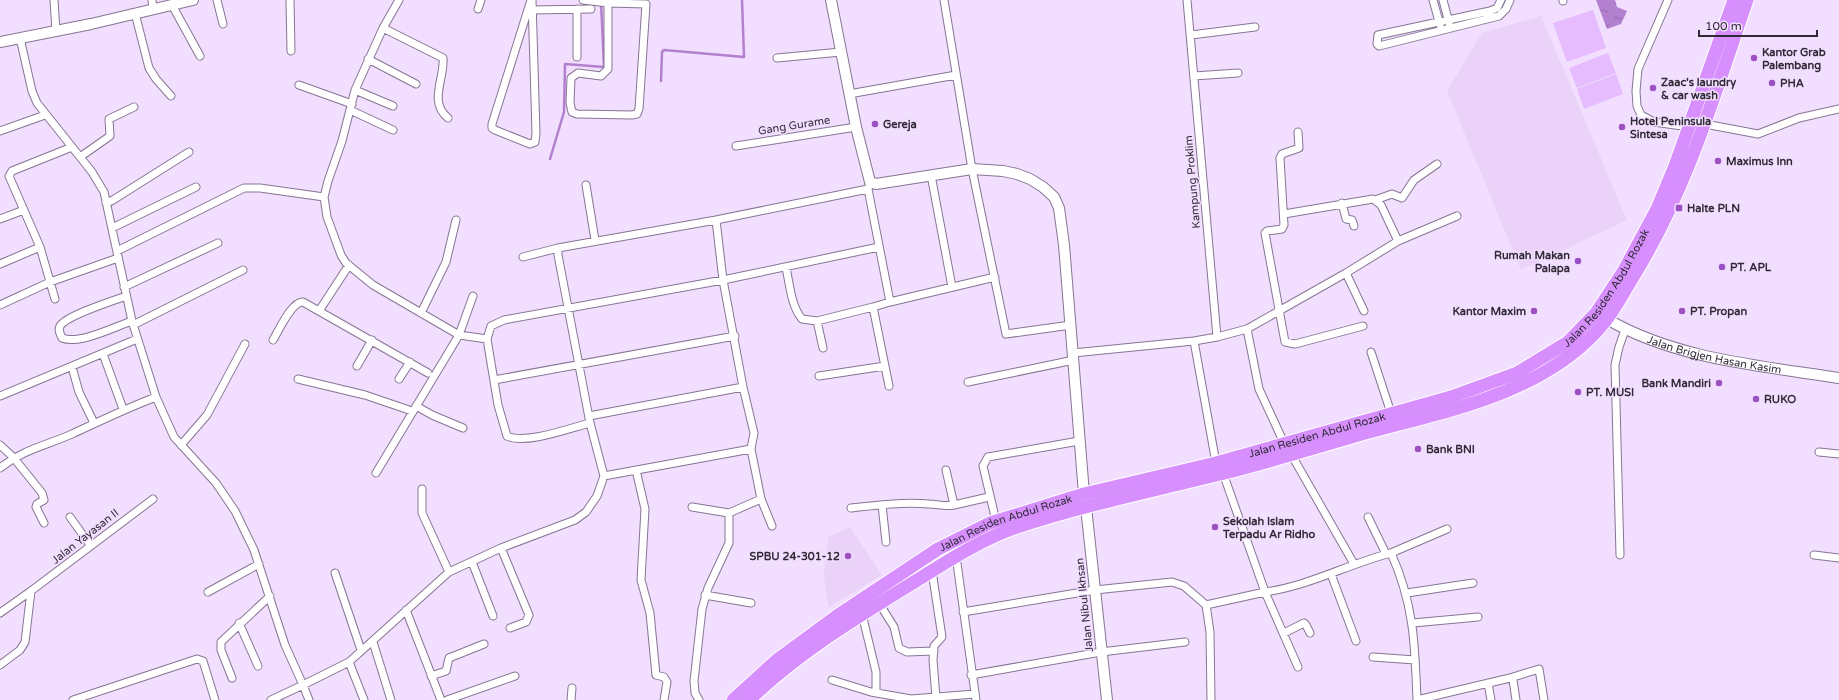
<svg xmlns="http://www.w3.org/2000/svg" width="1839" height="700" viewBox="0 0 1839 700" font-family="'Varela Round',sans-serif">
	<defs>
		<pattern id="water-ripples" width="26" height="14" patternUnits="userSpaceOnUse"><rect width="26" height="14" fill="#b380d0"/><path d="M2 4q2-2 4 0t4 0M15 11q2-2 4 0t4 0" fill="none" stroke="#9269aa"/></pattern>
	</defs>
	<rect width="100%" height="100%" fill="#f2deff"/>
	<path fill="#ebd2f9" d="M1541,16L1627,220L1521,270L1447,91L1482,33Z
		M850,527L882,575L829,607L826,595L824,574L828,537Z"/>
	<path fill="#e6bcff" d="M1593,10L1606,48L1567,62L1553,23Z
		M1608,53L1616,73L1577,88L1569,68Z
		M1616,74L1623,94L1584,109L1577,89Z"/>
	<path fill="url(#water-ripples)" d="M1596,0H1615L1617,7L1627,11L1621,24L1607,29Z"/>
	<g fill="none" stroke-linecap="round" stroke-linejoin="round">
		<path stroke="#b380d0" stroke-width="2.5" d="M661,81L662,52L664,50L744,57L742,0
			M550,159L564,112L565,64L604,67L601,2"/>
		<defs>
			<path id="street" d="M54,0L56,31
				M152,0L153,9
				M217,0L223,24
				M290,0L291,51
				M399,0L383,28L355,90L342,141L328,181L324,197L327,217L341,255L346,263L373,285L459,335L487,339L491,326L504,320L723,280L879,247
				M531,0L492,124V128L495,130L530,144L535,142L536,133L532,0
				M583,0L608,3
				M944,0L972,169L1006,334L1071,325
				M1187,0L1217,337L1194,341
				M1433,0L1440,25
				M1443,0L1449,23
				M1501,0L1497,8L1490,11L1378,35L1377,44L1379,46L1499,16L1506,9L1510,0
				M1668,0L1638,69L1636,91L1637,106L1641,115L1654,122L1689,127
				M1563,1V0
				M608,3L646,4L639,109L637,114L632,115L577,114L572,112L570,103L571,78L578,73L601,76L608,69Z
				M172,5L200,56
				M478,9L481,0
				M533,10L591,9
				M135,13L149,68L156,79L171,96
				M383,28L443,58C445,78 428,102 448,118
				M1191,35L1255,27
				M20,38L32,91L37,103L92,172L104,192L132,321L156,397L174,437L216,483L235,511L254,550L285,645L303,685L349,662L449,572L501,548L575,520L586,512L597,496L604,476L590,423L558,255V248L716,220L868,189
				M577,57V9
				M777,58L841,52
				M368,59L416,84
				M1194,76L1238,73
				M299,85L352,104
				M355,90L393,106
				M849,94L956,75
				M350,110L393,130
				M1705,124L1758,134L1799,118L1839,109
				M0,131L45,115
				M1298,132L1299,148L1282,154L1280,158L1284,225L1282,229L1267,231L1265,233L1285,342L1295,344L1363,326
				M736,146L856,127
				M80,157L110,136L109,119L134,107
				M931,175L952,287
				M586,185L595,240
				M869,186L868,189L890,302L995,277
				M1375,200L1392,194L1402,198L1414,180L1437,164
				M106,203L113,200L189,152
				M1342,203L1346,219L1352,220L1354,226
				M1284,214L1373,199L1381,205L1398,241
				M0,219L24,210
				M716,220L723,280L743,387L754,433L751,449L761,499L772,526
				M112,228L196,187
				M117,251L244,188H260L324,197
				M523,257L558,248
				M0,264L40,247
				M786,268C790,285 791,306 802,319L817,321L873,307
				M1346,273L1364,311
				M124,287L218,243
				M126,296C113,301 67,315 60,326C58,330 60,334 62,338C79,345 114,327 132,321
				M55,299L40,247L9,176L12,171L72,147
				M0,305L50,282L118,258
				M319,311L349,265
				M421,313L446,262L456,220
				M817,321L823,348
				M133,325L243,270
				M1247,329L1259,389L1284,443
				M1217,337L1247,329L1346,273L1398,241L1457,216
				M487,339L498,405L507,436C525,445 570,428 590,423
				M273,340C279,330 292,301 303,302L428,373
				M1371,352L1391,413
				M1073,353L1194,341L1216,463
				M103,354L123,409
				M357,366L372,340
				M72,367L79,392L94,423
				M819,376L885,366
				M298,379L365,395L412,411
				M399,379L410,362
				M494,380L735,336
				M968,382L1074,360
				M889,386L873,307L890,302
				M0,396L137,339
				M416,406L432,415L463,428
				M589,416L743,387
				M0,445L13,457L42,493L44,500L37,504L36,507L44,523
				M181,445L207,415L245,344
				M1819,452L1839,454
				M1291,454L1354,564
				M0,468C24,449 45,446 72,434C100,421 127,408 156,397
				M636,470L645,509L641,580L650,613L656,675L664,677L667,682L664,700
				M946,470L954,505L989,497
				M376,473L459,335L473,296
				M1223,473L1265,592C1309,586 1348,564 1391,553C1414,604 1415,645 1417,700
				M604,476L751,449
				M422,489V513L449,572
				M882,505L886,542
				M692,507L729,513
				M851,508C877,505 904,502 929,504C938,504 944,507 954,505
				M70,517L90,545
				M1368,517L1386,554
				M996,521L983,466L988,457L1079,441
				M501,548L529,615L526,622L510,628
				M1391,553L1447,529
				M1620,555L1615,365L1619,347L1625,330
				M1814,555L1839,558
				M956,556L976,700
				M472,562L493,616
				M932,571L942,637L934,646L933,660L936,698
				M335,573L361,650
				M1331,574L1356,641
				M208,592L259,564
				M1407,593L1473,583
				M705,595L751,603
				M879,603L894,627L899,648L907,652L934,651
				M406,610L441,700
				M963,612L1095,590L1172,582L1184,586L1206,605
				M0,613L31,591L153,499
				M862,614L876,672V693
				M239,623L258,666
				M1413,623L1478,617
				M1284,633L1304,623L1306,625L1310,633
				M373,642L391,700
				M1373,657L1415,660
				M349,662L364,700
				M0,665L20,650L25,642L31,591
				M971,675L1101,652L1185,642
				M431,676L446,671L449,658L484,644
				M232,678L221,650V642L270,596
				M1510,678L1539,669L1544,700
				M832,680L871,692L911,699L975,694
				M1488,683L1491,700
				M73,700L197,659L203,661L215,700
				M271,700L303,685L309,700
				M447,700L515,676
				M571,700L572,688
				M699,700L695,693L694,681L702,609L708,588L729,543V513L761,499
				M1211,700L1210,632L1206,605L1265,592L1298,667
				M1417,700L1510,678L1513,680L1516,700"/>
			<g id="secondary">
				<path d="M831,0L856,127L870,182L876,184L972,169L1003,171L1017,174L1030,179L1043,187L1054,197L1059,208L1064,245L1084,494"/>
				<path d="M0,42L91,24L193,0"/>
				<path id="s1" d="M1607,319C1675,359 1762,366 1839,378"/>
				<path d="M1086,507L1107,700"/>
			</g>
			<g id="highway">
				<path id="s2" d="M733,700L777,660L837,616L938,549L990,523L1084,494L1216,463L1451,397L1517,373L1568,342L1596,313L1623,272L1657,209L1675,166L1734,0"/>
				<path d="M749,700C799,652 860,615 919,579C951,559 982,539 1017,527C1084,505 1152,491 1220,474C1269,462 1317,447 1365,433C1445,411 1537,395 1596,332C1613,314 1623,293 1636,272C1687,188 1715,93 1747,0"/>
			</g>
		</defs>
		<use href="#street" stroke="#877592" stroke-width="9"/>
		<use href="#secondary" stroke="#877592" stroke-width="12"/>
		<use href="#highway" stroke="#fff" stroke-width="15"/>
		<use href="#street" stroke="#fff" stroke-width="7"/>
		<use href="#secondary" stroke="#fff" stroke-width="10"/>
		<use href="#highway" stroke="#d68ffc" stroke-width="13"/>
	</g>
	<g fill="#9c51c3" stroke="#f2deff" stroke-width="1.5">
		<circle cx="1754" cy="58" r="4"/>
		<circle cx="1772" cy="83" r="4"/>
		<circle cx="1653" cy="88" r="4"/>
		<circle cx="875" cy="124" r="4"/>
		<circle cx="1622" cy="127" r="4"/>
		<circle cx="1718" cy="161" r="4"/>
		<rect x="1675" y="204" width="8" height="8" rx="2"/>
		<circle cx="1578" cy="261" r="4"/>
		<circle cx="1722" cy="267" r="4"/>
		<circle cx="1534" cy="311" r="4"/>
		<circle cx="1682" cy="311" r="4"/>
		<circle cx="1719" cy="383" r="4"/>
		<circle cx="1578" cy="392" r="4"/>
		<circle cx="1756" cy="399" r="4"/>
		<circle cx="1418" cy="449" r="4"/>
		<circle cx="1215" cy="527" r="4"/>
		<circle cx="848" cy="556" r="4"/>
	</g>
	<g text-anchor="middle" stroke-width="3" stroke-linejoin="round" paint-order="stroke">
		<g font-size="11" font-weight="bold" fill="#312a36" stroke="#f2deff" text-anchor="start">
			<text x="1762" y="56">Kantor Grab<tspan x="1762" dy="13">Palembang</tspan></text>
			<text x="1661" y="86">Zaac's laundry<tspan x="1661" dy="13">&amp; car wash</tspan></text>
			<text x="1780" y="87">PHA</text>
			<text x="1630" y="125">Hotel Peninsula<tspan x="1630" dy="13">Sintesa</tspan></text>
			<text x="883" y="128">Gereja</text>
			<text x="1726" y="165">Maximus Inn</text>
			<text x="1687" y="212">Halte PLN</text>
			<text x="1570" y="259" text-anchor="end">Rumah Makan<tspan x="1570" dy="13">Palapa</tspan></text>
			<text x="1730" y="271">PT. APL</text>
			<text x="1526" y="315" text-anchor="end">Kantor Maxim</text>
			<text x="1690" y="315">PT. Propan</text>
			<text x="1711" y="387" text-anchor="end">Bank Mandiri</text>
			<text x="1586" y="396">PT. MUSI</text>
			<text x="1764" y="403">RUKO</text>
			<text x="1426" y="453">Bank BNI</text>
			<text x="1223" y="525">Sekolah Islam<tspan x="1223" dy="13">Terpadu Ar Ridho</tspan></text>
			<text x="840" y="560" text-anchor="end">SPBU 24-301-12</text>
		</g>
		<g font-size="11" fill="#312a36" stroke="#f2deff">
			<text transform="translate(794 125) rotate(-9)" y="4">Gang Gurame</text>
			<text transform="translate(1192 182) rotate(-95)" y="4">Kampung Proklim</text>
			<text dy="4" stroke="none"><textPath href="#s2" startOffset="988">Jalan Residen Abdul Rozak</textPath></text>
			<text dy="4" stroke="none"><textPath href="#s1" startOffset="114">Jalan Brigjen Hasan Kasim</textPath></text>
			<text dy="4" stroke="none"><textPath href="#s2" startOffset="652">Jalan Residen Abdul Rozak</textPath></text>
			<text dy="4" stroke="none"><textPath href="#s2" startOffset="328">Jalan Residen Abdul Rozak</textPath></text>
			<text transform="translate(85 536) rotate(-38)" y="4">Jalan Yayasan II</text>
			<text transform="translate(1084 605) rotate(-96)" y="4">Jalan Nibul Ikhsan</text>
		</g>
	</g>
	<path d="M1699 30v6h118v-6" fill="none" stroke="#312a36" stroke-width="2"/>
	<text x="1705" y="30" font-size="12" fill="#312a36" stroke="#f2deff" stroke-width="3" paint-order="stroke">100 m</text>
</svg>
